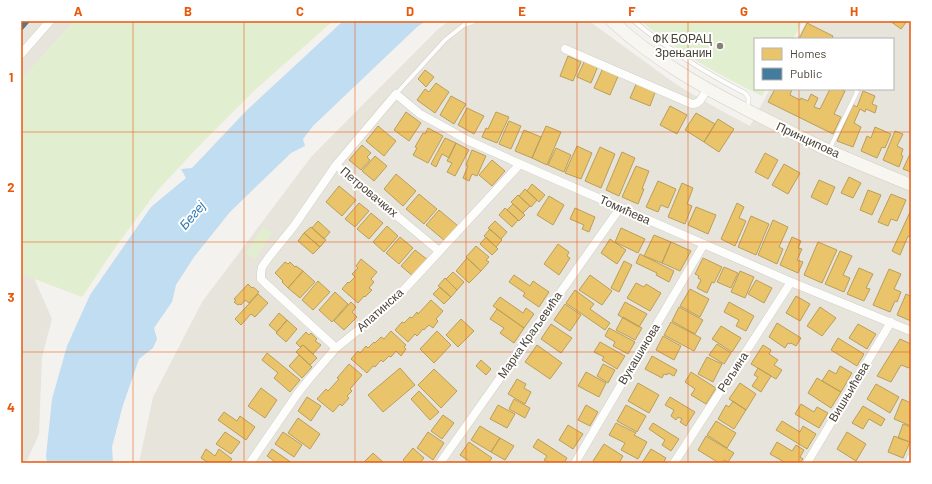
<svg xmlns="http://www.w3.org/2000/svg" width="932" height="484" viewBox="0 0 932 484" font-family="Barlow,sans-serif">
	<rect width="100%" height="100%" fill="#f4f2ee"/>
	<path fill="#e7e4dc" d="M21,21H74L21,80Z
		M449,21H589L677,85L720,110L750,126L770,89H893V39H797L807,21H911V463H139L153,397L202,302L311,157L437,30Z
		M21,274L34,278L52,319L42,357L39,434L26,463H21Z"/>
	<path fill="#e1eecf" d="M74,21H333L256,89L199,146L157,191L117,245L82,297L21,274V80Z
		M641,21H803L793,39H755V89H766L762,96C719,75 677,52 641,21Z
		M263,227L272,233L255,259L246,253Z"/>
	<path fill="#c0ddf1" d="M343,21H426L417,27L313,126L303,139L305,146L291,153L230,212L194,257L176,285L172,302L154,328L157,339L153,348L139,359L123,405L112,447L113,463H47L46,456L52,399L67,346L90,295L151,207L186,178L181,169L192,168L246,111Z"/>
	<path fill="#e9c46a" stroke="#ba9e5b" d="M890,21H907L901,29Z
		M807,23L833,36L832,39H799Z
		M568,56L581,62L573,81L560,76Z
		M585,60L598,66L591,83L577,77Z
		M603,68L619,74L610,95L594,88Z
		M425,70L434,77L426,87L418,79Z
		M637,82L656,90L650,106L630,98Z
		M436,83L449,92L435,113L417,100L425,89L429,92Z
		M775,89L780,90L781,89H792L790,95L800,100L801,98L808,101L811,94L818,98L814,107L820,109L830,89H840L845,91L834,114L841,117L833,134L768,102Z
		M863,91L875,96L872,104L877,106L875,113L866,109L865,112L860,109L854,123L861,127L853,147L837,141L853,105L857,107Z
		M451,96L466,104L454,124L440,115Z
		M670,106L687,115L677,134L660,125Z
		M467,108L484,116L474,134L458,125Z
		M406,112L421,123L409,141L394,130Z
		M496,112L509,117L497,143L482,137L486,128L488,129Z
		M696,113L715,124L704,142L685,130Z
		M718,119L734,129L719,152L704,142Z
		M509,121L521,126L511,149L499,144Z
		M378,126L396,141L384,156L366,141Z
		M546,126L561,132L547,165L532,158Z
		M875,127L891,134L885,148L882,147L877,158L861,151L867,136L871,138Z
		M428,128L443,136L428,163L413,155L417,148L415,147L423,133L425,134Z
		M524,130L541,137L532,158L515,151Z
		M895,131L903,134L897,146L903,149L901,155L903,156L899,167L883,160Z
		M445,138L456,143L449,158L442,154L436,167L431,164Z
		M456,143L469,150L455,176L447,172L452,163L447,161Z
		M362,145L371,153L367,157L370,160L361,170L349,160Z
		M577,146L592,153L581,179L565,173Z
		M600,147L615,154L601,188L585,181Z
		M556,148L571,155L564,172L548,165Z
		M472,150L486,156L477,176L472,174L469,181L463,178L468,166L466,165Z
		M622,152L635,158L619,196L606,190Z
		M911,152V172L903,169Z
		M765,153L778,160L768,179L755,172Z
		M375,156L387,166L374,181L362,171Z
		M492,160L505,171L492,186L479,175Z
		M784,164L800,173L788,194L772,185Z
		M636,166L649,171L642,189H644L638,204L622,197Z
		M396,174L416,191L403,206L384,189Z
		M849,177L861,183L853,198L841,193Z
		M819,180L835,187L827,205L811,197Z
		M658,181L676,189L668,208L661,205L658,212L646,207Z
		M682,183L693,188L687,204L692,206L685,224L668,217Z
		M532,184L545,195L539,202L527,191Z
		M339,186L356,200L342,216L326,202Z
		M525,189L537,200L531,207L519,196Z
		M868,190L881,195L872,215L860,210Z
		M419,194L437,209L424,224L406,209Z
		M891,194L906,200L897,221L891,219L888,226L878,222Z
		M518,195L530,206L523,213L511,202Z
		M549,196L564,205L553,225L537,215Z
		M359,203L369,211L355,227L345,219Z
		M737,203L744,207L739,218L746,221L735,246L721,239Z
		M513,204L525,215L519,221L507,210Z
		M696,207L716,215L708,234L688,225Z
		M505,208L518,220L512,227L499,215Z
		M575,208L595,217L589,232L582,229L584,225L570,219Z
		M439,210L458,226L445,241L426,225Z
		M911,210V237L908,236L900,255L892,251Z
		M371,213L383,223L369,239L357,229Z
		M751,216L769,224L756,255L738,247Z
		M773,220L788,227L779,247L783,249L777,264L758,255Z
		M318,221L330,232L324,239L312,228Z
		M495,221L507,232L501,239L488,228Z
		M387,226L398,236L384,252L373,242Z
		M311,227L326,240L320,247L304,233Z
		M621,228L645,239L638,253L615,242Z
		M490,229L502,240L496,247L484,236Z
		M304,233L320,247L313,254L298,241Z
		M654,235L671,242L662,263L644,256Z
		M400,237L413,248L399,264L386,253Z
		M486,237L498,249L492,255L480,244Z
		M792,237L801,241L798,248L802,249L797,260L803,262L798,273L780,265Z
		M610,239L626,250L617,264L601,253Z
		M671,242L691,251L680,271L662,263Z
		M818,242L837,250L822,283L804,275Z
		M558,244L569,252L567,256L570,258L559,275L544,264Z
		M476,246L489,257L486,260L489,262L481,271L466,257Z
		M415,250L428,260L414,277L401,266Z
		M840,251L852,256L843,275L850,278L844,292L825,284Z
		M640,254L674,271L669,282L656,275L657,273L636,263Z
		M467,258L481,271L469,283L456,271Z
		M703,258L722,267L714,283L712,282L707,293L697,288L701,280L698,278L699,276L695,274Z
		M361,259L377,272L371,279L374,282L369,288L372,290L365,297L364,296L358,303L342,289L348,282L349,283L355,277L352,274L358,268L356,266Z
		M624,261L632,265L619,292L611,288Z
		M285,262L288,264L290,262L295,267L296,266L303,271L288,288L282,282L283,281L275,273Z
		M724,267L738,273L731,288L717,282Z
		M859,268L873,274L866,288L870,289L864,301L847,294Z
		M889,269L901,274L894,289L901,292L897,302L895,301L890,312L873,305Z
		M303,271L315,282L300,298L288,288Z
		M740,271L754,277L745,298L731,292Z
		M453,272L464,282L457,290L446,279Z
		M514,275L530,286L533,281L549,292L539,307L523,296L525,293L509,282Z
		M590,275L612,291L602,305L579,290Z
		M445,278L457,290L451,297L438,286Z
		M756,280L772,288L764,303L748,294Z
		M318,281L330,292L313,310L302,300Z
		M636,283L644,287L646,284L661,293L650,311L627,298Z
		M248,284L252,288L253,287L259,292L249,303L245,300L241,305L240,304L238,305L234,302L236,300L234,299Z
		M440,287L451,297L444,304L433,294Z
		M690,289L709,299L700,317L680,306Z
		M575,290L594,304L590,309L610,323L605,330L566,303Z
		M335,292L348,304L332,322L319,310Z
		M258,294L268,303L255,317L251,314L241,325L235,319Z
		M906,294L910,296L911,294V321L897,315Z
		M796,296L810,304L800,321L786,313Z
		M500,297L523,313L526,308L534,314L524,328L493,306Z
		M431,300L443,311L436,319L438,321L433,328L429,325L424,330L423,329L417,336L415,334L408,342L395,330L402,322L404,323L410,317L412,318L417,312L418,314Z
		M351,302L356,307L352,312L357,317L344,330L334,321Z
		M625,302L647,314L639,327L618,315Z
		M729,302L754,316L746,331L736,326L739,320L724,312Z
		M565,304L581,315L570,331L554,320Z
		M679,307L703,320L695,334L672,321Z
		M820,307L836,318L822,336L807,326Z
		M497,309L524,328L514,343L500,333L504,328L490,319Z
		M279,313L287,320L277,332L269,325Z
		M623,317L642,328L635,340L616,330Z
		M461,319L474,331L458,347L446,335Z
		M287,320L297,329L286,342L276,333Z
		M671,322L701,338L694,351L664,335Z
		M777,323L801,338L796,346L791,343L790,344L788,343L785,348L769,337Z
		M551,324L572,338L561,353L541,339Z
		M858,324L876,334L867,349L849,338Z
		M721,326L741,338L732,352L712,339Z
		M609,328L635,342L628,354L613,346L615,342L605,336Z
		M391,331L406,345L404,347L406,349L401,356L396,351L391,357L389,356L383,362L381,360L375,367L373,366L367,373L351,359L358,351L360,353L366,346L368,348L374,342L375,343L381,337L384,339Z
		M437,331L451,345L434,363L420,349Z
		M306,332L309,335L311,333L317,339L315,341L321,345L313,354L303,345L300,347L296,343Z
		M663,336L681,346L674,360L656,350Z
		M838,338L864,354L857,366L831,350Z
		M900,339L911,344V363L909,368L901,365L891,382L877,376Z
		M600,342L625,356L617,369L602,360L604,357L594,352Z
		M717,344L731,353L724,364L709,355Z
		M303,345L317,358L310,365L296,352Z
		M537,345L562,363L550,379L525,362Z
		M763,345L771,350L769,354L778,360L774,365L782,370L776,379L751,364Z
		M267,353L300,380L290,392L274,378L278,373L262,360Z
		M299,355L312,367L302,378L289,366Z
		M652,356L677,370L674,376L668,373L667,375L664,374L662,378L645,369Z
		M707,357L722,364L713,382L698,374Z
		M481,360L491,369L486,375L476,366Z
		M349,364L362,375L350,389L352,391L347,396L349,398L342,406L340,404L333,412L317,399L326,389L328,391L339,379L337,378Z
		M603,364L615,370L608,383L597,376Z
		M840,366L852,373L841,392L822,381L829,370L836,374Z
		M400,368L415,385L383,412L368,395Z
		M758,368L771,376L761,392L752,386L758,377L754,375Z
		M434,369L457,391L441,408L418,385Z
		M586,372L606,383L599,397L578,386Z
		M691,372L716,388L706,404L691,395L695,389L685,382Z
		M817,378L841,392L831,408L808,393Z
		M517,379L526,384L524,388L531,392L525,404L508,394Z
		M638,383L659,395L649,413L628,401Z
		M740,383L756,394L746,410L729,399Z
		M876,384L899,397L890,413L867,399Z
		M261,388L277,400L265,418L248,406Z
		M419,391L439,412L430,420L411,399Z
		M307,397L321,406L311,421L298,411Z
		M670,397L695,412L686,426L680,422L682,419L678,417L676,420L671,416L674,410L665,405Z
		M514,399L530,408L525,418L509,409Z
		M902,399L911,403V426L894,419Z
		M733,401L746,410L734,429L718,419L726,405L729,407Z
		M801,404L814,412L817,407L828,413L819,428L795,414Z
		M498,405L515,414L507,428L490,419Z
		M586,405L598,412L590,426L578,420Z
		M626,405L646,416L637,432L617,421Z
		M863,406L885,419L881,426L869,419L863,429L852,423Z
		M224,412L237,421L240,416L255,427L246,440L218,420Z
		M443,415L454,423L442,439L431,431Z
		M298,418L320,434L310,449L288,433Z
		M716,421L736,433L727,448L707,435Z
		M782,421L800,432L803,426L816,434L807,449L776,430Z
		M616,423L636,433L634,435L647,442L638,459L621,450L625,443L609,435Z
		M653,423L679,439L671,451L662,445L665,440L649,429Z
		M903,424L911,427V439L910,442L898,438Z
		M568,425L583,434L573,449L559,440Z
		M480,426L500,438L491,452L471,440Z
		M225,432L240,442L231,454L216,444Z
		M283,432L302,445L294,457L275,444Z
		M428,432L444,443L433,460L417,448Z
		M847,432L866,444L856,461L837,449Z
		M706,436L734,453L728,462L724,460L722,463H719L698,450Z
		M894,436L910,442L903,458L888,452Z
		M500,438L514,446L505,460L491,452Z
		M538,439L567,458L564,463H550L544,460L547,456L533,447Z
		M469,442L492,458L488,463H472L460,455Z
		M777,442L792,451L796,445L804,450L800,457L803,459L800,463H786L770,454Z
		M604,444L623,456L619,463H597L593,461Z
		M413,448L424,458L420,463H406L403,460Z
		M206,449L215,456L219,449L232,459L229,463H209L201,458Z
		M272,449L292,463H274V461L267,456Z
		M651,449L666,458L663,463H642Z
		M373,453L384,463H365L364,462Z"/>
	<path fill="#457b9d" stroke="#476a7f" d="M21,21H30L21,31Z"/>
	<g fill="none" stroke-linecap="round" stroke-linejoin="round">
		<defs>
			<path id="lane" d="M634,21C667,49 706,73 745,93C750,98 749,101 747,107
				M396,94L445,40L464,25L475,21
				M829,150L857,92L855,89"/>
			<path id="street" d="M565,49L692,104C701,104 703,95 707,89
				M21,54L50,21
				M336,165L439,251
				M336,348L265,283L261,279V273L262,267L269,257L294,226L336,165L396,94L420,114L444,127L467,140L520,164L791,282L911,331
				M250,463L298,393L310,378L336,348L382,311L399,295L520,164
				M440,463L620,208
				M575,463L704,244
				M674,463L791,282
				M807,463L891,322
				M909,463L911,458"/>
			<path id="secondary" d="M612,21C655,61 707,90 759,116C779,126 799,136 819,146C849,160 880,172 911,185"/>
		</defs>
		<use href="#lane" stroke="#d2d0cb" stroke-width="5"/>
		<use href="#street" stroke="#d2d0cb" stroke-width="9"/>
		<use href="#secondary" stroke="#d3cfc5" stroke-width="13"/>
		<use href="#lane" stroke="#fdfdfc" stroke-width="4"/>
		<use href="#street" stroke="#fdfdfc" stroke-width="8"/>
		<use href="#secondary" stroke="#f7f6f1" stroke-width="12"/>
	</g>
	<path fill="none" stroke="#e8590c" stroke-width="1" stroke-opacity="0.55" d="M133,21V463M244,21V463M355,21V463M466,21V463M577,21V463M688,21V463M799,21V39M799,89V463M21,132H911M21,242H911M21,352H911"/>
	<circle fill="#868178" stroke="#fff" stroke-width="1.5" cx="720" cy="46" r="4"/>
	<g text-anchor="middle" stroke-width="4" stroke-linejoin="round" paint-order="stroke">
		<g font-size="12" fill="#4b4439" stroke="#fff" text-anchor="end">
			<text x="712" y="43">ФК БОРАЦ<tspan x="712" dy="14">Зрењанин</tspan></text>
		</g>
		<g font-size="12" fill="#4b4439" stroke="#fff">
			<text transform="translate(808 140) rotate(25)" y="4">Принципова</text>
			<text transform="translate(369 192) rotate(40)" y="4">Петровачких</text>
			<text transform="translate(625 210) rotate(24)" y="4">Томићева</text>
			<text transform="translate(380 310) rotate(-42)" y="4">Апатинска</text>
			<text transform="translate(530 335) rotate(-55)" y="4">Марка Краљевића</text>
			<text transform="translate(639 354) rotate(-59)" y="4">Вукашинова</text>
			<text transform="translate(733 372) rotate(-57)" y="4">Рељина</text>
			<text transform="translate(849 392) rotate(-59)" y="4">Вишњићева</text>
		</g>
		<g font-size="13" font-style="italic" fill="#2e7ab2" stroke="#fff">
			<text transform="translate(192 215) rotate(-50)" y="5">Бегеј</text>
		</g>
	</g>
	<rect width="932" height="484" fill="none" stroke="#ffffff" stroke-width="44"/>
	<rect x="754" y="38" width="140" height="52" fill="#ffffff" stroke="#b7b4b0"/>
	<rect x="762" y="48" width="20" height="12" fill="#e9c46a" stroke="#b7b4b0"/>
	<text x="790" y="58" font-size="12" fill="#4b4439">Homes</text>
	<rect x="762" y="68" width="20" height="12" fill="#457b9d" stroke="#b7b4b0"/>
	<text x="790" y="78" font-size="12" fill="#4b4439">Public</text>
	<rect x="22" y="22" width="888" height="440" fill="none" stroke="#e8590c" stroke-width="1.5"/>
	<g font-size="13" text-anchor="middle" font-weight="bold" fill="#e8590c">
		<text x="78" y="16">A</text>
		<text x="188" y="16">B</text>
		<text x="300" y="16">C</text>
		<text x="410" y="16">D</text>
		<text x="522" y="16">E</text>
		<text x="632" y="16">F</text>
		<text x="744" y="16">G</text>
		<text x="854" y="16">H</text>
		<text x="11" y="82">1</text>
		<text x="11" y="192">2</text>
		<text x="11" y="302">3</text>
		<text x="11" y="412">4</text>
	</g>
</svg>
